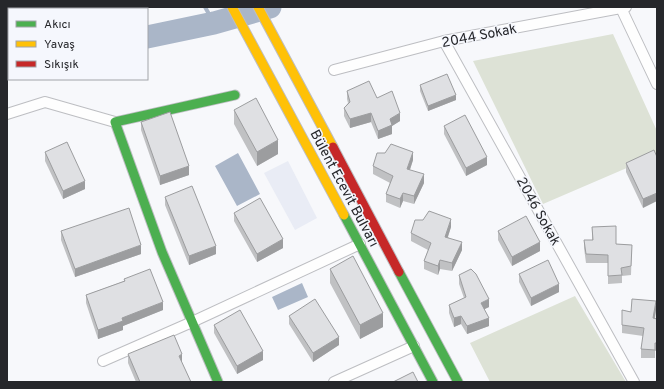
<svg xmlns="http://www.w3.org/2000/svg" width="664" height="389" viewBox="0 0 664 389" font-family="Overpass,sans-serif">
	<rect width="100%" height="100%" fill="#f7f8fb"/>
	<path fill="#e9ecf5" d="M288,161L317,218L295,230L264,173Z"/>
	<path fill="#dde2d6" d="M613,34L657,131V155L543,204L473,61Z
		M575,296L626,382H490L470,343Z"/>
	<path fill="#aab6c8" d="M238,153L260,194L237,206L215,166Z
		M302,283L308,297L278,310L272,297Z"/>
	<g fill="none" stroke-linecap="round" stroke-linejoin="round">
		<path stroke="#aab6c8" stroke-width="4" d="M205,7L214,23
			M114,9L119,7
			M7,48L9,47"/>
		<path stroke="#aab6c8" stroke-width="23" d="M147,37L214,23L270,7
			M7,68L9,67"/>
		<defs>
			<path id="street" d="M621,8L657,84
				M444,41L634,382
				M334,70L444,41L626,7
				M7,114L45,102L115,122
				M103,361L192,322L360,244
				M334,382L414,346"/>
			<path id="fast" d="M344,215L433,382
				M399,272L458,382
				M218,382L162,252L115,122L235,95"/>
			<path id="slow" d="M232,7L344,215
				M258,7L333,147"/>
			<path id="jam" d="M333,147L399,272"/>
		</defs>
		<use href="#street" stroke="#bdbec2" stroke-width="12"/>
		<use href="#fast" stroke="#bdbec2" stroke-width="11"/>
		<use href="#slow" stroke="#bdbec2" stroke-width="11"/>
		<use href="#jam" stroke="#bdbec2" stroke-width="11"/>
		<use href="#street" stroke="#fefefe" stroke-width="10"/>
		<use href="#fast" stroke="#4caf50" stroke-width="9"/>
		<use href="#slow" stroke="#ffc107" stroke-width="9"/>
		<use href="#jam" stroke="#c62828" stroke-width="9"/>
	</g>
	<path fill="#c0c1c3" d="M420,85L456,100L428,111L420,91Z
		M347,91L377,98L400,121L392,126V134L378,139L371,122L350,128L344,116V108L348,103L347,99Z
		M234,110L278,154L257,166L234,124Z
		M141,122L189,175L160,185L141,130Z
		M444,126L487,165L466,176L444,134Z
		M45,152L85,189L63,199L45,161Z
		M657,157L643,208L626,172V163Z
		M413,160L410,170L424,183L414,204L403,201L400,208L386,202V194L390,183L373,174V166Z
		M165,197L216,254L189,265L165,205Z
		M234,213L283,248L257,262L234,221Z
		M451,227L448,237L462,250L452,271L440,269L438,275L424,269V261L428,250L411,241V233Z
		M592,227L616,244L632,245L631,275L622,276V283L608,284V263H586L584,248V240H592Z
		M61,231L141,254L75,277L61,240Z
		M498,231L540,251L512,266L498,240Z
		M330,269L383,327L360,339L330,283Z
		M519,274L559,292L531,306L519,282Z
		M459,275L489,307L484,309L489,326L467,334L461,324L454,327L449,313V305L464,298L459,284Z
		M124,279L163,310L123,326V330L98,339L86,303V295L124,281Z
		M622,310L631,312L656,310L655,319H657V351H655V358H641V349L643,336L622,333Z
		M289,316L339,345L313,362L289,324Z
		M214,325L263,360L237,374L214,333Z
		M128,354L182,363L191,382H136L128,363Z"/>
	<path fill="#9c9d9f" d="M456,95V100L428,111V106Z
		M371,113V122L350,128V119Z
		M400,113V121L392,126V134L378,139V131L390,119Z
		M278,140V154L257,166V152Z
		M413,152V160L407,178V169Z
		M487,157V165L466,176V168Z
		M189,166V175L160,185V176Z
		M424,174V183L414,204V196Z
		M85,181V189L63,199V191Z
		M403,193V201L400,208V199Z
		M657,193V201L643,208V199Z
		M451,219V227L445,245V237Z
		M283,239V248L257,262V254Z
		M462,242V250L452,271V263Z
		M540,242V251L512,266V257Z
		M141,245V254L75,277V269Z
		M216,246V254L189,265V256Z
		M440,260V269L438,275V266Z
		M559,284V292L531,306V298Z
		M489,299V307L481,311V303Z
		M656,301V310L653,327V318Z
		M163,302V310L123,326V330L98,339V330L122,318Z
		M383,313V327L360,339V325Z
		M461,316V324L454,327V318Z
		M489,318V326L467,334V326Z
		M339,337V345L313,362V353Z
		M263,351V360L237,374V366Z
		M182,354V363L179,356Z"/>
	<path fill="#dfe0e3" stroke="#9c9d9f" d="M447,74L456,95L428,106L420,85Z
		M369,81L377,98L392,91L400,113L390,119L392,125L378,131L371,113L350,119L344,108L350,102L347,91Z
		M256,98L278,140L257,152L234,110Z
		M170,112L189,166L160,176L141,122Z
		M465,115L487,157L466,168L444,126Z
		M67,142L85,181L63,191L45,152Z
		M391,144L413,152L407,169L424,174L414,196L403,193L400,199L386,194L393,176L373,166L377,153H385Z
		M654,150L657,157V193L643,199L626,163Z
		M192,186L216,246L189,256L165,197Z
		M260,198L283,239L257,254L234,213Z
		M129,208L141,245L75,269L61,231Z
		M429,211L451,219L445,237L462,242L452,263L440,260L438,266L424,261L431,243L411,233L415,220H423Z
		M526,216L540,242L512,257L498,231Z
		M616,226V244L632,245L631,266L621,268L622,275L608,276V255L586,254L584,240H593L592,227Z
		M353,256L383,313L360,325L330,269Z
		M548,260L559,284L531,298L519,274Z
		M150,269L163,302L122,318L123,321L98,330L86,295L125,281L124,279Z
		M471,269L476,274L489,299L481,303L489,318L467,326L461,316L454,318L449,305L466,297L459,275Z
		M315,299L339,337L313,353L289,316Z
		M632,299L656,301L653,318L657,319V343H655V350L641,349L644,328L622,325V310L631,312Z
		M240,310L263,351L237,366L214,325Z
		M174,335L182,354L179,356L191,382H140L128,354Z
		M413,372L418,382H393Z"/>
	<g text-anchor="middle" stroke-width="3" stroke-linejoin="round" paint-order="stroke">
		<g font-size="14" fill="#26272b" stroke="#f5f7fd">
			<text transform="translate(479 35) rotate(-11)" y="5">2044 Sokak</text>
			<text transform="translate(345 188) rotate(62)" y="5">Bülent Ecevit Bulvarı</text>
			<text transform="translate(539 211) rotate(61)" y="5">2046 Sokak</text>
		</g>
	</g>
	<rect width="664" height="389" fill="none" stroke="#26272b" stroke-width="16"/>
	<rect x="8" y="8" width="140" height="72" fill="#f5f7fd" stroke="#a2a4a9"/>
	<rect x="16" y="21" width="20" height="6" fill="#4caf50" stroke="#a2a4a9"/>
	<text x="44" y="28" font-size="12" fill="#26272b">Akıcı</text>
	<rect x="16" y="41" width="20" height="6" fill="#ffc107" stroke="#a2a4a9"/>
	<text x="44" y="48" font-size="12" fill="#26272b">Yavaş</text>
	<rect x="16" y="61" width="20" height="6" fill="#c62828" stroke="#a2a4a9"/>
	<text x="44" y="68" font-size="12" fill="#26272b">Sıkışık</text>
</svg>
